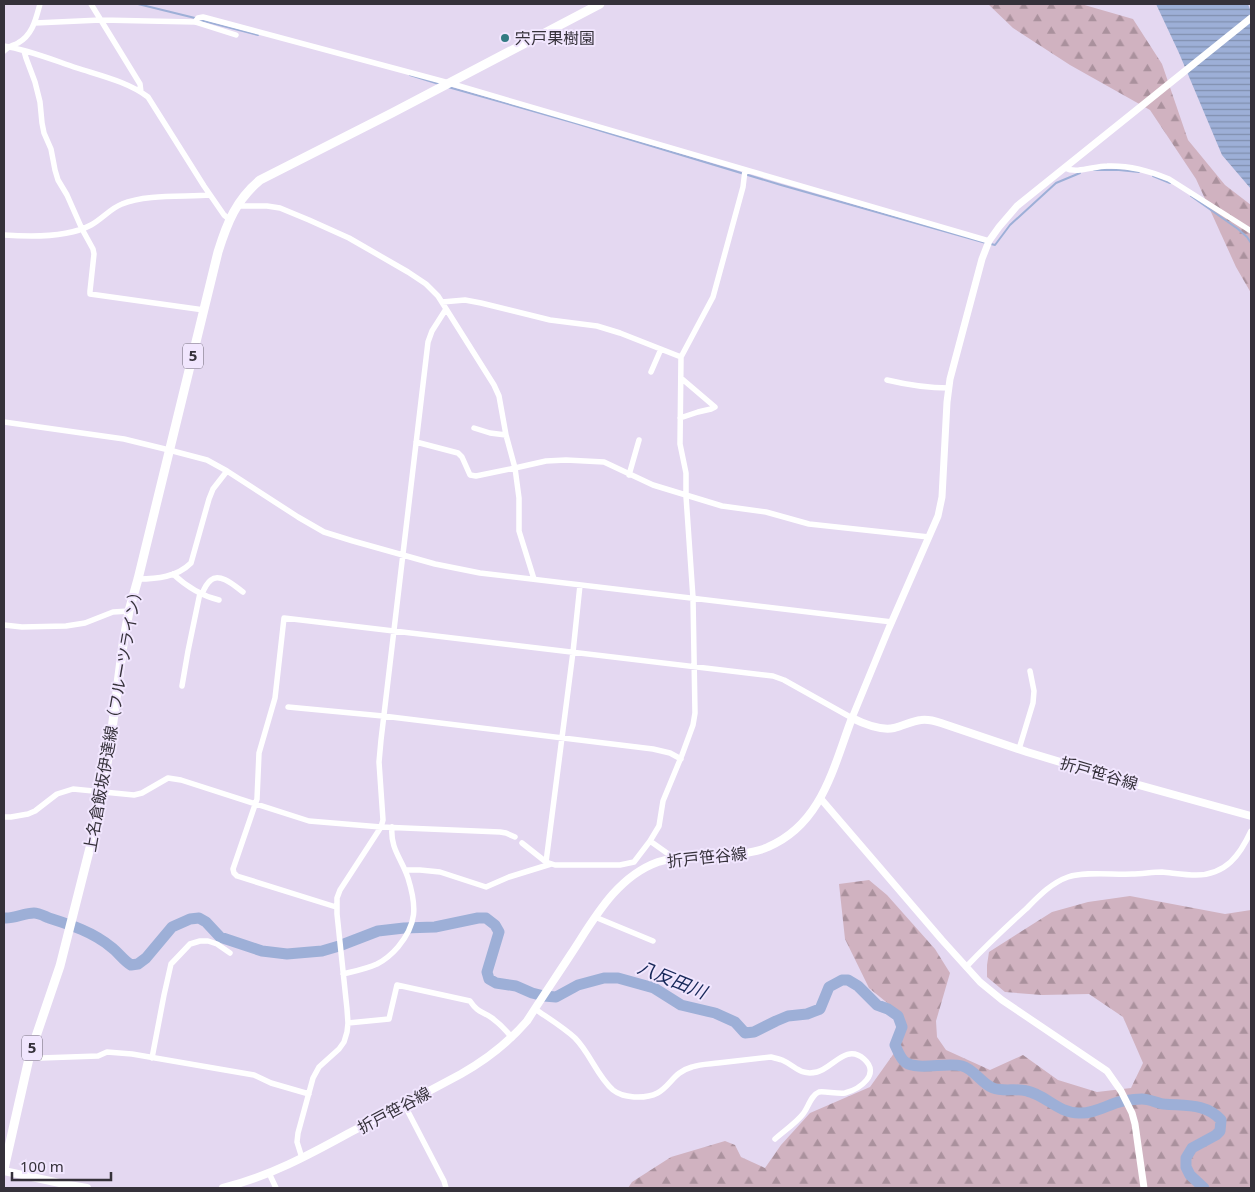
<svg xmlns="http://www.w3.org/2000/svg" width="1255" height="1192" viewBox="0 0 1255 1192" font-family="'Noto Sans','Noto Sans JP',sans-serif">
	<defs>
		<pattern id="forest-firs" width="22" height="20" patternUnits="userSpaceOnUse" patternTransform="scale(1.25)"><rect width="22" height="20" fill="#d0b2c0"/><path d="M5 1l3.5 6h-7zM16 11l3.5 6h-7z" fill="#aa919d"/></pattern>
		<pattern id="water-rules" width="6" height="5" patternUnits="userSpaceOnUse" patternTransform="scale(1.25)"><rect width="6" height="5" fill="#9dafd7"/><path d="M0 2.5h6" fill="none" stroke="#818faf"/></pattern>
	</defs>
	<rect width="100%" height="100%" fill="#e4d8f1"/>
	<path fill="url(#forest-firs)" d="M988,4H1081L1133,19L1162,64L1188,140L1225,185L1251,205V293L1236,267L1196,179L1150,110L1070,65L1013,28Z
		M869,880L887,895L935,949L950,973L936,1021L937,1037L946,1050L990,1070L1023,1055L1058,1080L1097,1092L1131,1088L1143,1063L1123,1017L1089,994L1042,995L1005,992L987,977V965L989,952L1052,912L1088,902L1130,896L1225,914L1251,910V1188H628L632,1182L671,1157L725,1141L735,1145L741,1157L765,1168L781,1145L810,1113L870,1087L897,1049L902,1015L869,988L845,939L839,884Z"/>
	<path fill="url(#water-rules)" d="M1156,4H1248L1251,12V189L1222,155L1179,53Z"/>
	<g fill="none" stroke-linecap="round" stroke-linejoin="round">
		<path stroke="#9dafd7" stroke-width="2" d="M138,4L195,18
			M200,20L258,35
			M410,75L439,84
			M448,87L575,123L781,185L986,243
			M1094,170H1119L1139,172
			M1153,176L1170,183
			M1191,196L1238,229L1247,237L1251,243
			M991,244L995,245L1010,225L1056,183L1080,173"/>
		<path stroke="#9dafd7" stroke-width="11" d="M4,918C14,919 24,913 34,913C39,913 44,916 49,918C71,925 93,932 111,947C118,952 123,960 131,965L138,964L146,958L172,927L190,919L199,918L206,922L220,937L262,951L287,954L322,951L339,946L378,931L404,928L435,927L478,918H486L495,925L499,932L487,972L489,979L496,983L516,986L532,993L544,996L556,997L578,985L604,978H618L654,988L681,1005L715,1013L735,1022L745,1033L754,1032L776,1021L788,1016L807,1014L820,1009L829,987L842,980H848L858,986L877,1005L888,1009L898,1016L902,1027L895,1045C898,1051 900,1058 905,1062C917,1071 946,1062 962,1066C974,1069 981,1083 993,1088C1003,1092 1016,1088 1027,1091C1046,1095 1058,1113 1079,1113C1095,1114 1108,1104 1123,1101C1129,1100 1136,1099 1142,1099C1149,1099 1157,1103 1164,1104C1185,1106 1206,1103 1221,1120L1220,1131L1216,1135L1192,1148L1186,1158V1167L1190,1175L1204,1188"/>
		<path stroke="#fff" stroke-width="5.5" d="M91,4L140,84L141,92
			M195,22L198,18L203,17L449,83L989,241
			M35,23L101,20L195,22L236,35
			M4,46C29,50 53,60 77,68C102,76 128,82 148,97L204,186L224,215L229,219
			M4,51C8,46 13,46 18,43C33,35 36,18 40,4
			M24,51L26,58L35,82L40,102L42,123L44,133L51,149L55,170L58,180L67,195L82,229L93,249L94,254L90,291V294L204,310
			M1065,168C1077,174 1094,166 1107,166C1129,165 1150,171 1169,179L1251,231
			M237,206H267L280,208L309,220L349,238L408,272L426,284L438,296L494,385L499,396L506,435L515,468L519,498V531L534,579
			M4,235C30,237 67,238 91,225C102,219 111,208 122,204C145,194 185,197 210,195
			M442,302L465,300L481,303L550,320L597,326L620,333L681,357
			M651,372L661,349
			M887,380C908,385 927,388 949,388
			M680,418L698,412L711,409L715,407L681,378
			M4,422L124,439L169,450L207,460L227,471L298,517L324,532L353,541L435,564L480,573L892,622
			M474,428L490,433L506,435
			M416,442L458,453L462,457L470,475L476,476L515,468L546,461L566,460L604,462L653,485L722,506L766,512L809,524L929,537
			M629,475L639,440
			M173,574C186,586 202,596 219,600
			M138,579C157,579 177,577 191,563L209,499L213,489L227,471
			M202,594C204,589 207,583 211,580C220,572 236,587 243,592
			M4,625L22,627L66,626L85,623L113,612L129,611
			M182,686L188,651L200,593
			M288,707L383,716L653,749L670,753L681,759
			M1019,749L1033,703L1034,691L1030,671
			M4,817H11L28,814L35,811L57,794L73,789L134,795L142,793L168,778L181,780L309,821L381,827L500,832L506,833L515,837
			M650,841L674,858
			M522,843L546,862L555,865H620L634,862L650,841L659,826L663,801L682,755L693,725L695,713L693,598L686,496V473L680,444L681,357L713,297L743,187L745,170
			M546,862L573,652L580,585
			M405,870H420L440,872L486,887L509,877L551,864
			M336,907L237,876L234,873L233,869L257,799L259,753L275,698L284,618L773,676L784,680L852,718
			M595,917L653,941
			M966,967C985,947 1005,928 1026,909C1038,897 1051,883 1068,877C1085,871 1114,875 1132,874C1142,874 1152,872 1162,872C1173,873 1185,875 1196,875C1226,875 1240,855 1251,831
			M343,974C355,971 366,969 377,964C385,960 392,954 398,947C417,924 417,907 408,878C402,859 390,849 392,827
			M535,1009C548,1018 563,1027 575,1038C590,1053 597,1076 613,1090C619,1095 626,1096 634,1097C671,1099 666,1074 692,1067C700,1064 710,1064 718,1063C736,1061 754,1059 771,1057C775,1058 779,1059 782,1060C796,1066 800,1076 817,1072C833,1068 846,1043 864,1059C881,1074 860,1089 845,1093C838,1094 824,1091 819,1092C811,1095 808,1108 803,1114C796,1123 784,1131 775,1139
			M348,1023L389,1019L397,985L470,1001C479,1014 481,1010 492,1018C500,1024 506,1030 512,1038
			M30,1054L41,1058L98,1056L107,1052L132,1054L254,1075L271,1083L309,1094
			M152,1058L164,995L171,964L190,944L200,941H208L217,944L230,953
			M404,1104L444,1181L446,1188
			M302,1158L297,1142L298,1133L313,1078L319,1067L339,1049L344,1042L347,1032L348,1023L347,1009L337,914V898L340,890L381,827L383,820L379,762L381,740L428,342L432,331L446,309
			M269,1173L276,1188"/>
		<path stroke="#fff" stroke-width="7" d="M852,718L889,628L938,516L942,497L947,402L950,379L982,259L989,241L999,227L1017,206L1251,18
			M821,799L942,940L980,982L1002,1000L1107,1071L1121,1091L1132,1113L1135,1124L1144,1188"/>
		<path stroke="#fff" stroke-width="8" d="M4,1171L69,1185L87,1188
			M223,1188C268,1177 309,1155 349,1133C386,1114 424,1094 461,1074C486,1060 508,1043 527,1021C541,999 556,977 571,954C594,919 616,877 658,862C683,854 715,855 742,854C750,852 760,851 768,847C822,824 833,768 852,718C864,724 880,731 894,728C903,726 912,721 921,720C928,719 935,721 941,723L1027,752L1117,779L1251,816"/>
		<path stroke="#fff" stroke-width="9" d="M4,1169L30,1054L60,966L97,820L109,752L123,645L129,611L138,579L218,252C227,223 236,200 260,180L392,113L600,4"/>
	</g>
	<circle fill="#327b82" stroke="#f1e6fe" stroke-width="2" cx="505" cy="38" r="5"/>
	<g text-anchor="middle" stroke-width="4" stroke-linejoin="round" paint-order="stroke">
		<g fill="#f1e6fe" stroke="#6d6775" stroke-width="1">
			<rect x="183" y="343.5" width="20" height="25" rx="4"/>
			<rect x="22" y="1035.5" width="20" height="25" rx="4"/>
		</g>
		<g font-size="15" font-weight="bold" fill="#35313a">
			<text x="193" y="361">5</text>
			<text x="32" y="1053">5</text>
		</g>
		<g font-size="16" fill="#35313a" stroke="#f1e6fe" text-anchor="start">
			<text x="515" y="44">宍戸果樹園</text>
		</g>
		<g font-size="16" fill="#35313a" stroke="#f1e6fe">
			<text transform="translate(113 718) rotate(-80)" y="6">上名倉飯坂伊達線（フルーツライン）</text>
			<text transform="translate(1099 773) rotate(16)" y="6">折戸笹谷線</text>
			<text transform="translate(707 857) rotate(-6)" y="6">折戸笹谷線</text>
			<text transform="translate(394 1110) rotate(-28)" y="6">折戸笹谷線</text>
		</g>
		<g font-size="18" font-style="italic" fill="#172859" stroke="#f1e6fe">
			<text transform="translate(672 980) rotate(22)" y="6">八反田川</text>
		</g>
	</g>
	<rect width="1255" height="1192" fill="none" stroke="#35313a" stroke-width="10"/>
	<path d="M12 1172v8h99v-8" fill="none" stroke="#35313a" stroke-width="2.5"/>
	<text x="20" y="1172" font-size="15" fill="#35313a" stroke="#f1e6fe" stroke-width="4" paint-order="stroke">100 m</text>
</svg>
